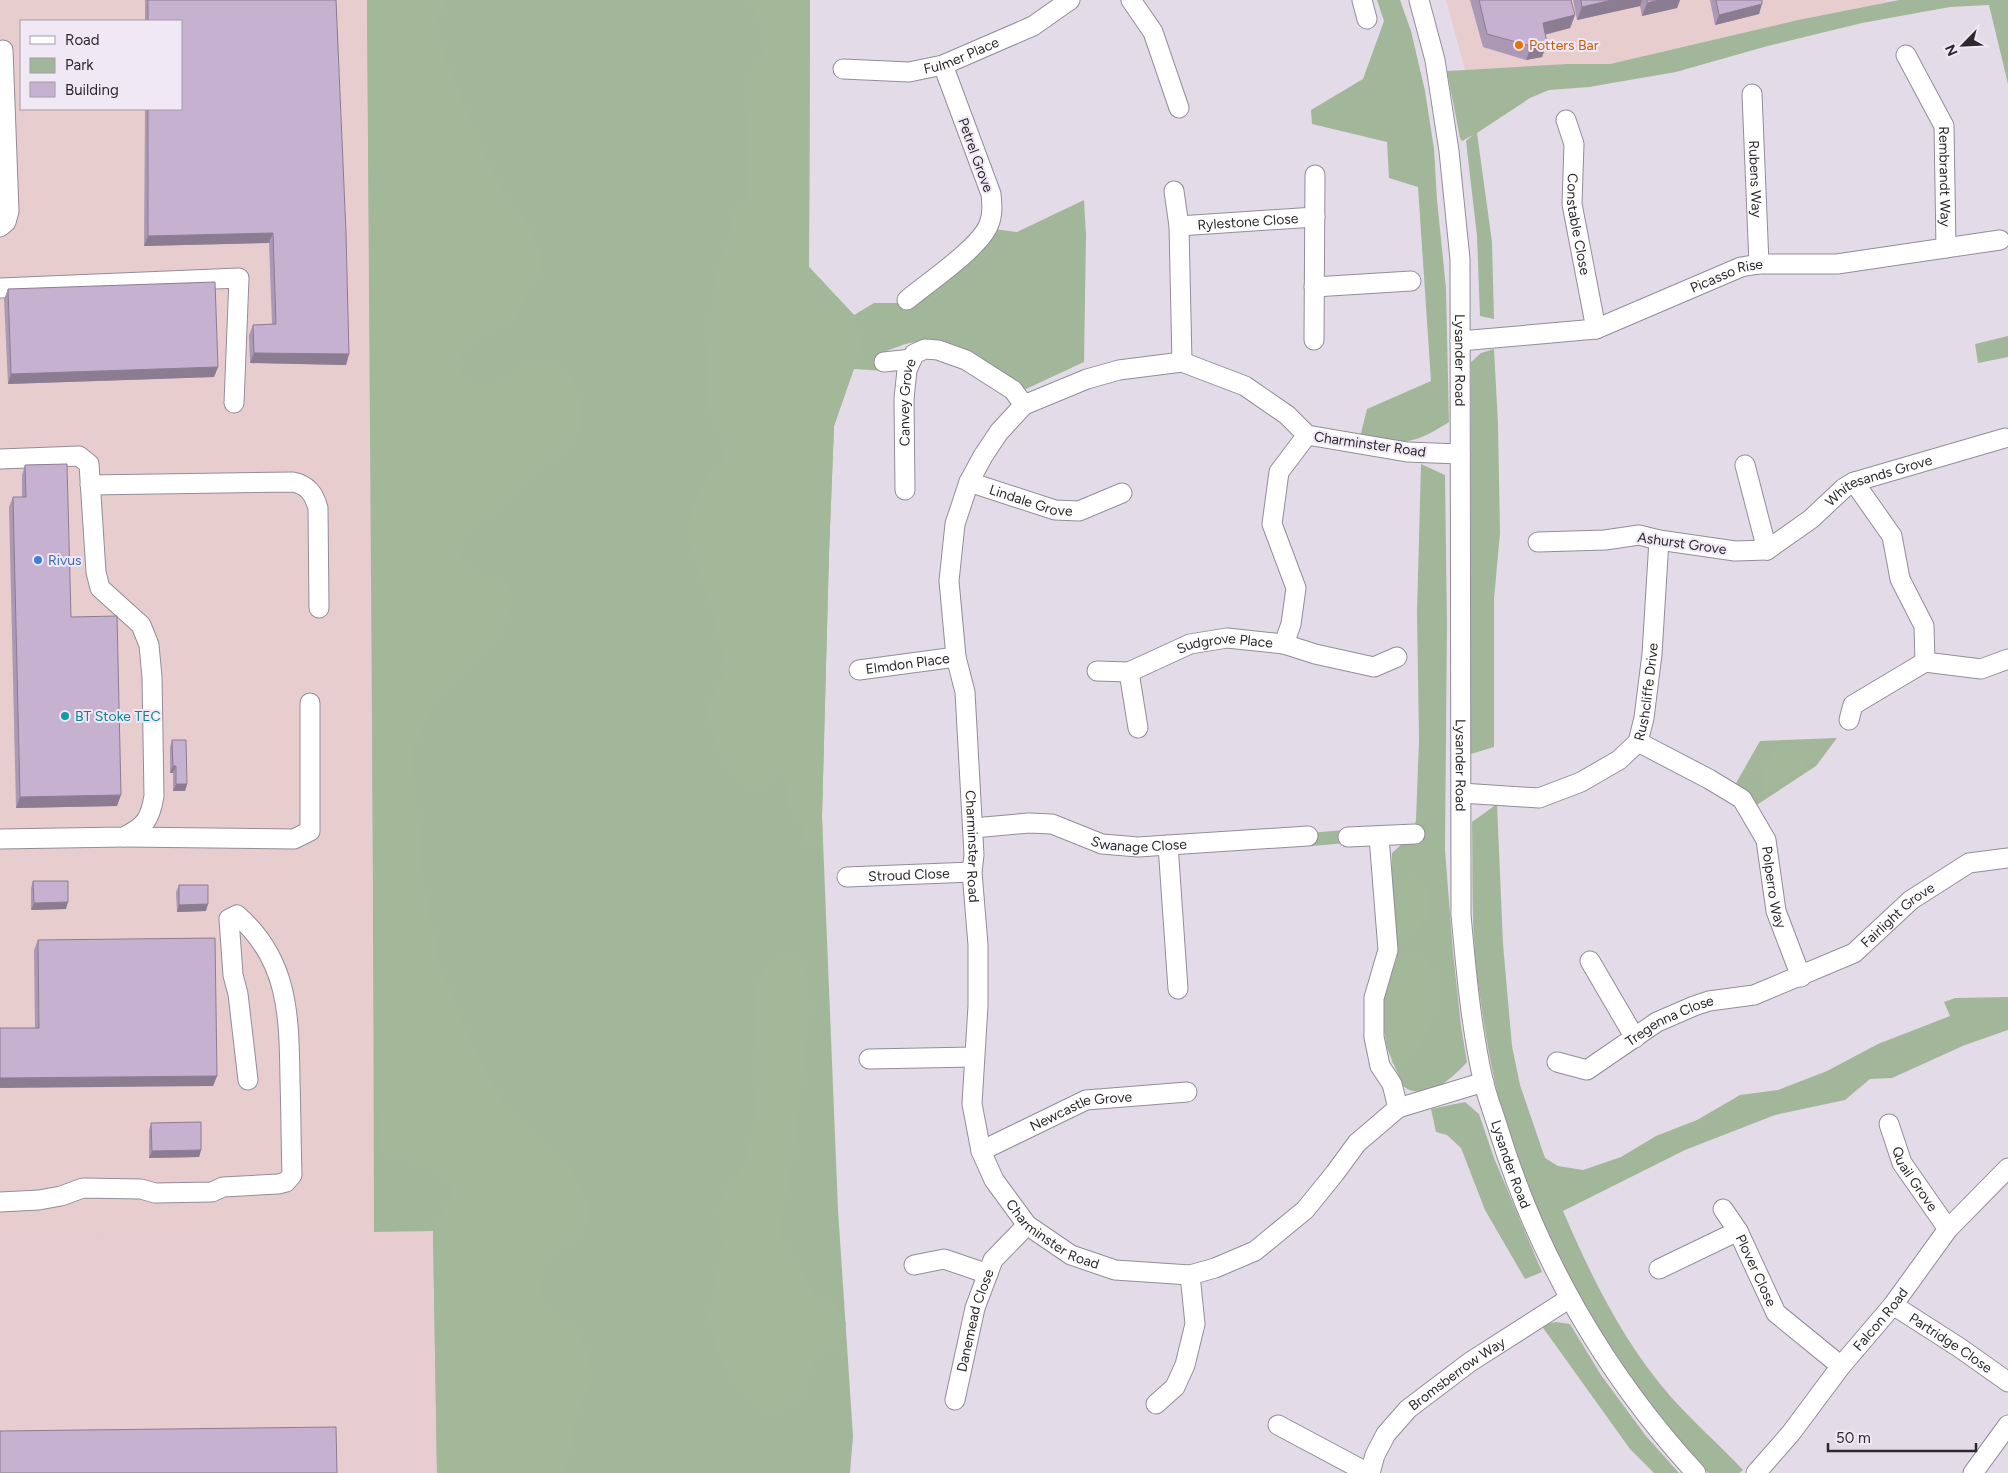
<svg xmlns="http://www.w3.org/2000/svg" width="2008" height="1473" viewBox="0 0 2008 1473" font-family="Figtree,sans-serif">
	<rect width="100%" height="100%" fill="#e4dbe9"/>
	<path fill="#e8cdcf" fill-rule="evenodd" d="M0,0H367L372,595L374,1232L0,1233ZM21,21H181V109H21Z
		M1446,0H1886L1887,2L1798,20L1610,64L1465,70Z"/>
	<path fill="#e8cdd0" d="M433,1231L437,1473H0V1233Z"/>
	<path fill="#a2b799" d="M367,0H810L809,267L854,315L874,303H900L987,228L1017,232L1084,200L1086,235L1084,362L1026,389C990,366 954,335 910,343C901,345 892,349 884,352L885,371L854,369L834,426L829,553L822,816L838,1210L853,1436L850,1473H437L433,1231L374,1232L372,595Z
		M1377,0H1400L1411,31L1425,91L1434,149L1437,200L1446,288L1449,422C1412,446 1403,444 1360,437L1367,409L1431,381L1418,187L1389,178L1387,142L1312,124L1311,110L1363,79L1384,21Z
		M1899,0H2008V84L1989,5L1950,7L1862,23L1764,47L1676,72L1589,87L1549,90L1530,98L1477,133L1492,242L1494,319L1480,316L1477,236L1466,141L1473,135L1462,141L1460,138L1447,71L1568,64H1610L1798,20Z
		M2008,336V357L1978,363L1975,344Z
		M1494,349L1498,424L1500,533L1494,599V747L1471,754V362L1481,353Z
		M1421,464L1445,475L1447,623L1445,850L1453,952L1461,1026L1467,1062C1454,1076 1435,1095 1414,1091C1410,1091 1406,1088 1403,1086L1387,1048L1380,1006L1397,958L1390,906L1392,853L1412,835L1416,820L1419,740L1417,613Z
		M1837,738L1816,766L1749,810L1731,792L1760,741Z
		M1497,804L1503,944L1512,1046L1520,1085L1545,1158L1558,1166L1583,1170L1621,1157L1656,1136L1697,1120L1740,1095L1778,1090L1827,1071L1878,1044L1950,1016L1944,1002L1955,998L2008,997V1030L1965,1045L1892,1078L1870,1079L1845,1100L1775,1115L1685,1150L1563,1211C1592,1278 1623,1342 1671,1397C1694,1423 1720,1445 1743,1470L1739,1473H1708C1628,1384 1562,1282 1520,1169C1497,1107 1485,1039 1477,974C1471,924 1473,872 1472,822Z
		M1344,830L1346,843L1312,846L1310,833Z
		M1465,1102L1479,1114L1494,1158L1542,1272L1525,1279L1485,1210L1461,1148L1447,1135L1436,1132L1431,1109Z
		M1556,1322L1570,1324L1601,1375L1646,1436L1679,1473H1654L1630,1449L1541,1325Z"/>
	<path fill="#a2b899" d="M367,0H447L437,18L445,57L471,124L504,196L527,223L539,253L541,272L529,287L515,318C488,331 471,333 457,362L465,382L488,387L525,367L545,362L566,370C573,383 586,411 580,426C578,432 573,438 570,443L457,544L459,560L471,572L505,585L511,594L513,605L500,634L429,710L412,753L424,889L439,964L476,1054L501,1101L571,1169L585,1198L589,1218L580,1234L545,1263L541,1286L547,1312L576,1329L589,1355L593,1381L578,1406L565,1473H437L433,1231L454,1188L433,1168L411,1163L379,1149L374,1014Z
		M748,0H810L809,267L854,315L861,345L834,426L829,553L822,816L823,855L806,843L800,823L787,805L790,781L780,775L771,779L764,791L755,793L729,771L716,744L707,708L727,666L708,599L687,535L691,510L711,470L724,462L727,438L713,422L708,401L712,290L737,205L750,197L744,79L763,55L759,21Z
		M1781,749L1813,751L1802,766L1765,794C1758,771 1763,764 1781,749Z
		M1413,876L1430,891L1426,920L1395,948L1390,906Z
		M1419,952L1434,974L1433,1014L1418,1048L1393,1064L1380,1006L1397,958Z
		M794,957L802,966L806,976L810,1006L792,1163L779,1231L812,1293L820,1299L831,1302L846,1323L842,1338L834,1347L819,1354L810,1369L808,1387L795,1402L780,1412C775,1412 769,1412 764,1410C737,1399 707,1339 710,1311C712,1289 723,1260 722,1240C722,1227 716,1215 720,1202C724,1190 734,1181 741,1170C746,1161 751,1145 752,1134C755,1111 759,1085 759,1062C758,1025 737,959 794,957Z"/>
	<g fill="none" stroke-linecap="round" stroke-linejoin="round">
		<defs>
			<g id="minor">
				<path d="M1131,0L1153,32L1179,108"/>
				<path d="M1362,0L1367,19"/>
				<path id="s1" d="M1419,0L1435,60L1449,151L1460,259L1461,915C1466,970 1471,1026 1483,1080C1487,1097 1494,1114 1499,1131C1538,1258 1606,1375 1696,1473"/>
				<path id="s2" d="M1906,55L1944,126L1946,248"/>
				<path id="s3" d="M843,69L909,72L943,65L1033,26L1070,0"/>
				<path id="s4" d="M1752,94L1759,264"/>
				<path id="s5" d="M1566,120L1574,144L1572,204L1596,329"/>
				<path d="M1174,191L1179,226L1182,362"/>
				<path id="s6" d="M1179,226L1315,217"/>
				<path d="M0,227L6,222L9,211L3,50"/>
				<path d="M1314,287L1411,281"/>
				<path d="M0,288L239,278L234,403"/>
				<path d="M907,300C927,283 981,247 989,224C993,214 992,204 991,194L943,65"/>
				<path d="M1314,340L1315,175"/>
				<path id="s7" d="M1460,341L1596,329L1741,267L1759,264H1837L2000,240"/>
				<path d="M884,362L912,359"/>
				<path id="s8" d="M1460,454L1407,452L1307,435L1287,415L1245,386L1182,362L1119,370L1087,379L1024,405L999,432L983,456L969,482L955,524L949,581L956,657L965,692L974,855L972,872L978,945V1006L972,1104L981,1151L994,1180L1027,1225L1071,1255L1115,1270L1190,1275L1215,1268L1255,1251L1305,1210L1335,1173L1357,1143L1398,1108L1484,1082"/>
				<path d="M0,459L79,456L89,464L96,572L100,588L141,625L149,645L152,677L154,796C150,820 145,826 124,837L0,839"/>
				<path d="M1745,465L1767,550"/>
				<path id="s9" d="M969,482L1055,510L1079,511L1122,493"/>
				<path d="M1854,482L1892,536L1900,579L1924,626L1925,662L1981,669L2008,659"/>
				<path d="M90,485L293,482C308,485 314,494 318,508L319,608"/>
				<path id="s10" d="M905,490L904,399L907,370L914,354L925,349L938,350L966,360L1013,390L1024,405"/>
				<path d="M1538,542L1605,540L1639,535L1659,540L1735,551L1767,550"/>
				<path id="s11" d="M1767,550L1811,519L1844,488L1854,482L2005,438"/>
				<path d="M1284,644L1315,654L1374,667L1397,657"/>
				<path id="s12" d="M859,670L956,657"/>
				<path id="s13" d="M1097,671L1129,672L1190,644L1227,638L1284,644L1291,624L1296,588L1272,524L1279,472L1307,435"/>
				<path d="M1129,672L1138,728"/>
				<path d="M1849,720L1853,705L1925,662"/>
				<path id="s14" d="M1638,742L1709,779L1742,799L1766,840L1776,911L1801,977"/>
				<path id="s15" d="M1461,793L1539,798L1581,782L1619,760L1638,742L1644,718L1652,654L1659,540"/>
				<path id="s16" d="M973,828L1029,823L1052,824L1102,844L1138,847L1308,836"/>
				<path d="M125,837L294,839L310,831V703"/>
				<path d="M1348,837L1415,834"/>
				<path d="M1379,837L1388,950L1374,998V1037L1380,1066L1392,1084L1398,1108"/>
				<path d="M1168,845L1178,989"/>
				<path id="s17" d="M847,877L972,872"/>
				<path d="M1590,961L1635,1038"/>
				<path d="M869,1059L973,1057"/>
				<path id="s18" d="M1557,1062L1587,1070L1657,1022L1694,1006L1709,1001L1754,995L1854,953L1911,900L1969,863L2008,858"/>
				<path id="s19" d="M1889,1124L1902,1163L1948,1229"/>
				<path id="s20" d="M981,1151L1086,1100L1187,1092"/>
				<path d="M0,1202L39,1200L61,1196L83,1188L141,1189L155,1193L212,1192L223,1187L278,1184L286,1182L292,1175C291,1143 291,1112 290,1080C289,1016 289,960 237,915L229,919L233,975L238,994L248,1080"/>
				<path d="M1723,1209L1738,1231"/>
				<path d="M914,1265L944,1259L988,1274"/>
				<path id="s21" d="M1659,1269L1738,1231L1776,1313L1841,1366"/>
				<path id="s22" d="M1893,1305L1960,1348L2008,1382"/>
				<path id="s23" d="M955,1400L975,1308L993,1260L1027,1225"/>
				<path d="M1156,1404L1175,1387L1185,1365L1195,1324L1190,1275"/>
				<path d="M1278,1425L1368,1473"/>
				<path id="s24" d="M1370,1473L1375,1455L1386,1434L1408,1409L1470,1362L1570,1298"/>
				<path id="s25" d="M1756,1473L1791,1433L1841,1366L1893,1305L1948,1229L2008,1168"/>
				<path d="M1973,1473L2008,1425"/>
			</g>
		</defs>
		<use href="#minor" stroke="#948c99" stroke-width="21"/>
		<use href="#minor" stroke="#fff" stroke-width="19"/>
	</g>
	<path fill="#ab98b4" d="M145,0H336L349,354L346,365L250,363L249,335L253,325L272,324L269,243L144,246L145,109H181V21H145Z
		M1470,0H1571L1575,15L1570,28L1545,35L1547,43L1542,57L1526,60L1483,47Z
		M1573,0H1680L1677,8L1642,16L1640,6L1577,20Z
		M1710,0H1762L1759,14L1715,25Z
		M8,289L218,367L214,377L8,384L4,299Z
		M25,465L71,617L117,806L16,808L9,507L13,497H22V475Z
		M172,740L187,784L185,791H173V773H170V747Z
		M33,881L66,909L31,910V888Z
		M179,885L206,911L177,912L176,892Z
		M38,940L217,1076L213,1086L35,1028L34,950Z
		M151,1123L201,1150L199,1157L149,1158V1130Z"/>
	<path fill="#8b7c92" d="M1612,0H1642L1640,6L1577,20L1582,7Z
		M1659,0H1680L1677,8L1642,16L1647,3Z
		M1762,4L1759,14L1715,25L1719,15Z
		M1575,15L1570,28L1538,36L1543,23Z
		M1547,43L1542,57L1526,60L1531,46Z
		M273,233L269,243L144,246L148,236Z
		M254,353L349,354L346,365L250,363Z
		M218,367L214,377L8,384L11,374Z
		M173,766H176L173,773H170Z
		M176,784H187L185,791H173Z
		M121,795L117,806L16,808L20,797Z
		M68,902L66,909L31,910L34,903Z
		M208,904L206,911L177,912L179,905Z
		M217,1076L213,1086L0,1088V1078Z
		M201,1150L199,1157L149,1158L152,1151Z"/>
	<path fill="#c7b1d1" stroke="#8b7c92" d="M148,0H336L346,233L349,354L254,353L253,325L276,324L273,233L148,236V109H181V21H148Z
		M1479,0H1571L1575,15L1543,23L1547,43L1531,46L1487,34Z
		M1581,0H1612L1582,7Z
		M1647,0H1659L1647,3Z
		M1716,0H1762V4L1719,15Z
		M215,282L218,367L11,374L8,289Z
		M67,464L71,617L117,616L121,795L20,797L13,497H26L25,465Z
		M172,740H186L187,784H176V766H173Z
		M33,881H68V902L34,903Z
		M179,885H208V904L179,905Z
		M215,938L217,1076L0,1078V1028H39L38,940Z
		M201,1122V1150L152,1151L151,1123Z
		M336,1427L337,1473H0V1431Z"/>
	<circle fill="#e8710a" stroke="#f1e8f6" stroke-width="2" cx="1519" cy="45" r="5"/>
	<circle fill="#3f7fe0" stroke="#f1e8f6" stroke-width="2" cx="38" cy="560" r="5"/>
	<circle fill="#0f9aa8" stroke="#f1e8f6" stroke-width="2" cx="65" cy="716" r="5"/>
	<g text-anchor="middle" stroke-width="4" stroke-linejoin="round" paint-order="stroke">
		<g font-size="14" fill="#c56008" stroke="#f1e8f6" text-anchor="start">
			<text x="1529" y="50">Potters Bar</text>
		</g>
		<g font-size="14" fill="#2d2a2f" stroke="#f1e8f6">
			<text dy="5" stroke="none"><textPath href="#s3" startOffset="121">Fulmer Place</textPath></text>
			<text transform="translate(976 155) rotate(70)" y="5">Petrel Grove</text>
			<text dy="5" stroke="none"><textPath href="#s2" startOffset="131">Rembrandt Way</textPath></text>
			<text dy="5" stroke="none"><textPath href="#s4" startOffset="85">Rubens Way</textPath></text>
			<text dy="5" stroke="none"><textPath href="#s6" startOffset="69">Rylestone Close</textPath></text>
			<text dy="5" stroke="none"><textPath href="#s5" startOffset="106">Constable Close</textPath></text>
			<text dy="5" stroke="none"><textPath href="#s7" startOffset="278">Picasso Rise</textPath></text>
			<text dy="5" stroke="none"><textPath href="#s1" startOffset="364">Lysander Road</textPath></text>
			<text dy="5" stroke="none"><textPath href="#s10" startOffset="88">Canvey Grove</textPath></text>
			<text transform="translate(1370 444) rotate(8)" y="5">Charminster Road</text>
			<text dy="5" stroke="none"><textPath href="#s11" startOffset="134">Whitesands Grove</textPath></text>
			<text dy="5" stroke="none"><textPath href="#s9" startOffset="65">Lindale Grove</textPath></text>
			<text transform="translate(1682 543) rotate(8)" y="5">Ashurst Grove</text>
			<text dy="5" stroke="none"><textPath href="#s13" startOffset="134">Sudgrove Place</textPath></text>
			<text dy="5" stroke="none"><textPath href="#s12" startOffset="49">Elmdon Place</textPath></text>
			<text dy="5" stroke="none"><textPath href="#s15" startOffset="244">Rushcliffe Drive</textPath></text>
			<text dy="5" stroke="none"><textPath href="#s1" startOffset="769">Lysander Road</textPath></text>
			<text dy="5" stroke="none"><textPath href="#s16" startOffset="170">Swanage Close</textPath></text>
			<text dy="5" stroke="none"><textPath href="#s8" startOffset="930">Charminster Road</textPath></text>
			<text dy="5" stroke="none"><textPath href="#s17" startOffset="62">Stroud Close</textPath></text>
			<text dy="5" stroke="none"><textPath href="#s14" startOffset="214">Polperro Way</textPath></text>
			<text dy="5" stroke="none"><textPath href="#s18" startOffset="384">Fairlight Grove</textPath></text>
			<text dy="5" stroke="none"><textPath href="#s18" startOffset="128">Tregenna Close</textPath></text>
			<text dy="5" stroke="none"><textPath href="#s20" startOffset="109">Newcastle Grove</textPath></text>
			<text dy="5" stroke="none"><textPath href="#s1" startOffset="1174">Lysander Road</textPath></text>
			<text dy="5" stroke="none"><textPath href="#s19" startOffset="61">Quail Grove</textPath></text>
			<text dy="5" stroke="none"><textPath href="#s8" startOffset="1350">Charminster Road</textPath></text>
			<text dy="5" stroke="none"><textPath href="#s21" startOffset="131">Plover Close</textPath></text>
			<text dy="5" stroke="none"><textPath href="#s25" startOffset="198">Falcon Road</textPath></text>
			<text dy="5" stroke="none"><textPath href="#s23" startOffset="82">Danemead Close</textPath></text>
			<text dy="5" stroke="none"><textPath href="#s22" startOffset="69">Partridge Close</textPath></text>
			<text dy="5" stroke="none"><textPath href="#s24" startOffset="136">Bromsberrow Way</textPath></text>
		</g>
		<g font-size="14" fill="#366cbe" stroke="#f1e8f6" text-anchor="start">
			<text x="48" y="565">Rivus</text>
		</g>
		<g font-size="14" fill="#0d838f" stroke="#f1e8f6" text-anchor="start">
			<text x="75" y="721">BT Stoke TEC</text>
		</g>
	</g>
	<rect x="20" y="20" width="162" height="90" fill="#f1e8f6" stroke="#a39ca6"/>
	<rect x="30" y="36" width="25" height="8" fill="#ffffff" stroke="#a39ca6"/>
	<text x="65" y="45" font-size="15" fill="#2d2a2f">Road</text>
	<rect x="30" y="58" width="25" height="15" fill="#a2b799" stroke="#a39ca6"/>
	<text x="65" y="70" font-size="15" fill="#2d2a2f">Park</text>
	<rect x="30" y="82" width="25" height="15" fill="#c7b1d1" stroke="#a39ca6"/>
	<text x="65" y="95" font-size="15" fill="#2d2a2f">Building</text>
	<g transform="translate(1963 45) rotate(246)" stroke="#f1e8f6" stroke-width="4" paint-order="stroke">
	<path d="M0-4L9 19L0 12L-9 19Z" fill="#2d2a2f"/>
	<text y="-8" font-size="14" font-weight="bold" text-anchor="middle" fill="#2d2a2f">N</text>
	</g>
	<path d="M1828 1443v8h148v-8" fill="none" stroke="#2d2a2f" stroke-width="2.5"/>
	<text x="1836" y="1443" font-size="15" fill="#2d2a2f" stroke="#f1e8f6" stroke-width="4" paint-order="stroke">50 m</text>
</svg>
